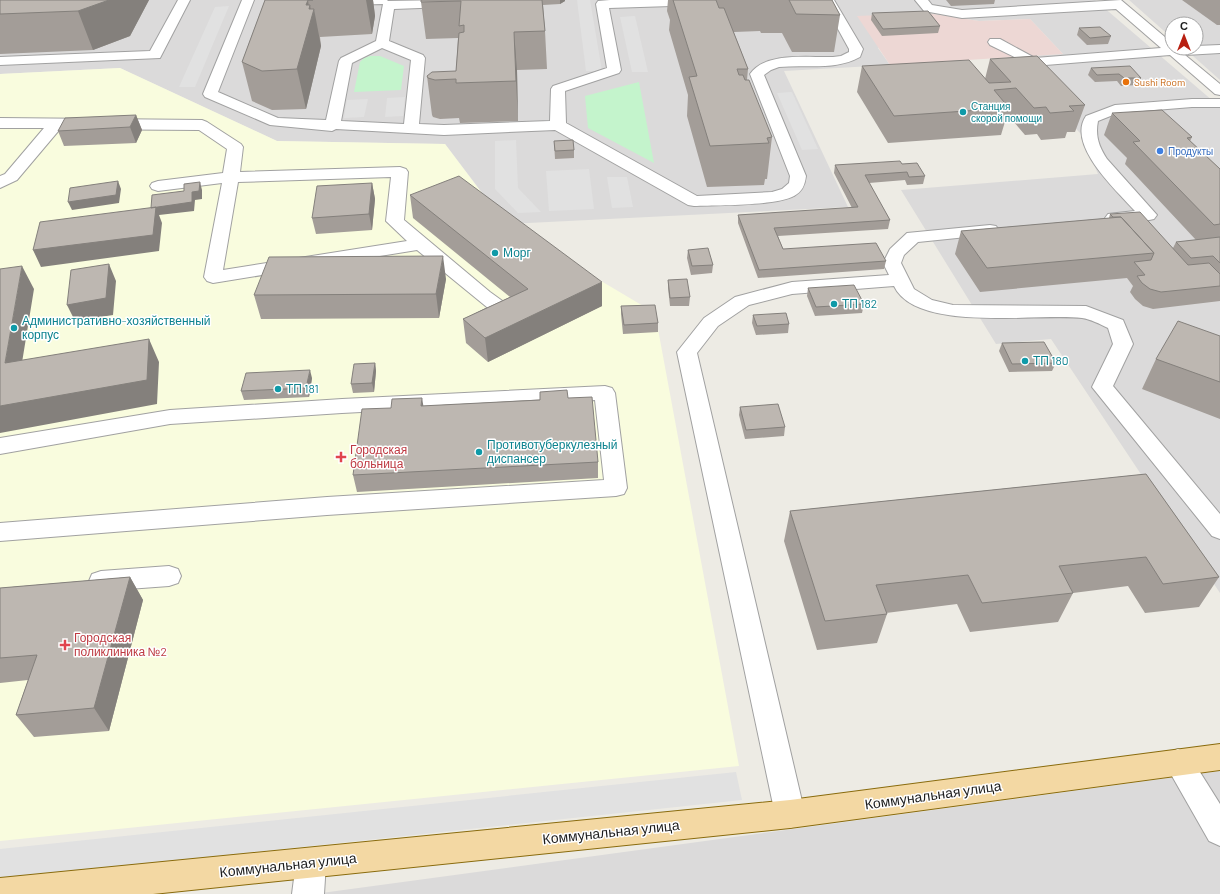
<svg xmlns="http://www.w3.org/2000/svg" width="1220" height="894" viewBox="0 0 1220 894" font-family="Barlow,sans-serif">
	<rect width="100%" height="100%" fill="#edebe4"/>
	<path fill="#dbdada" d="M0,0H1095L1220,107V593L1051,339L996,344L901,190L1098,174L1080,133L1007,57L1063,54L1030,19L979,21L927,13L878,48L890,65L784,71L848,207L506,224L445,144L277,141L120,68L0,74Z
		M1129,0H1220V80L1184,48H1196V24H1172V38Z
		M1220,771V894H314Z"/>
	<path fill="#edd7d4" d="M927,13L979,21L1030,19L1063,54L890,65L857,16Z"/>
	<path fill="#f9fcde" d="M120,68L277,141L445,144L505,224L655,313L739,766L0,841V74Z"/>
	<path fill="#c4f4cc" d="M370,56H380L404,66L401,90L354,92L360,62L364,58Z
		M639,82L654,163L588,128L585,96Z"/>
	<path fill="#e1e1e1" d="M577,0H590L602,71H586Z
		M229,6L195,87H179L215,7Z
		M635,16L648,72H632L620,17Z
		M792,92L818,149L802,150L777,93Z
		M405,97L403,116L385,117L387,98Z
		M368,99L364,117L344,118L347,100Z
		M516,140L518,188L541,212L518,213L495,189V141Z
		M589,169L594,209L549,211L546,171Z
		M607,177H627L633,207L612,208Z
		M736,772L742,800L0,879V849Z"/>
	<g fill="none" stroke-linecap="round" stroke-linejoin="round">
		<defs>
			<path id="minor" d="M178,0H190L160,58L0,65V57L150,51Z
				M242,0H254L218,92L278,118L326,120L339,61L341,58L376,41L383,4L343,5L339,4L337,0H388L387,1L450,0L452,3L450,6L446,7L394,9L389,41L423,55L425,58L419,124L444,125L550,121L551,89L553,86L607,68L596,4L598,1L610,0H740L738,3L734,4L609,8L621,70L619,73L565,91L566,123L697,196L772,192L782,189L789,183L790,176L750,74C766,51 809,58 833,57L841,56L849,52V49L822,0H834L863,49L860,57C835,71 807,64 779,67L771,70L764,75L806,176C805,185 802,192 794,196C776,206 716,205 694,206L688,205L555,130L444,135L336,129L332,131L270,125L205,97L203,94ZM382,48L411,60L404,124L341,121L352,63Z
				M915,0H928L932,5L962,10L1121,0L1172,43V48H1196V46L1220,45V53L1185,55L1220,84V95L1215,94L1170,55L1033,66L990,45L988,42L990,39H1000L1035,58L1161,48L1116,9L962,18L924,11Z
				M1192,99H1220V107H1192L1118,113L1098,121C1095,136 1099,147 1107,159L1157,215L1154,219C1141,222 1121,225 1108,222L1105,218L1108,214L1135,211C1117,191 1066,145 1086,116L1115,105Z
				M0,118L202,120L207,122L241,144L243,147L240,172L400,167L406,169L408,172L404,220L490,292L508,305L511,309C504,319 486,326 474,323L471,319L474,315L488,308L417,250L213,283L207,281L204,277L222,183L158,191L152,189L150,186L152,183L158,181L223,173L227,149L199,130L60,129L17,180L0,188V176L5,174L44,128H0ZM391,177L386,221L407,241L223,270L238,182Z
				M990,225L996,226L999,230L996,234L918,242L904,255L901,263L914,289L932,300L953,305L1086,306L1123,320L1133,344L1113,386L1220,514V539L1212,536L1092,387L1113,344L1108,328C1100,324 1090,319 1082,318C1037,313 916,333 894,286L792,294L749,305L718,326L697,353L805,814L801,824L790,828L779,824L775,814L677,352L704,318L735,297L792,282L889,275L883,263L890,249L907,233Z
				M605,386L612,388L615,393L627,488L624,494L616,496L327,515L0,541V523L327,497L604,480L595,400L342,413L170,424L0,454V438L170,410L342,399Z
				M169,566L178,569L181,576L178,583L169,586L101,591L92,588L89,581L92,574L101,571Z
				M1178,749L1188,753L1220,804V846L1209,841L1164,762L1168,753Z
				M311,848L322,852L326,863L324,894H292L296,863L300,852Z"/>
			<path id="major" d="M1220,744V770L790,828L153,894H0V878L790,800Z"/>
		</defs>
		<use href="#minor" stroke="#a1a1a1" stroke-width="2"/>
		<use href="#major" stroke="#896b0d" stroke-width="2"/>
		<use href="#minor" fill="#fff" fill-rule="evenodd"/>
		<use href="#major" fill="#f3d8a3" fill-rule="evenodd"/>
	</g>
	<path fill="#a39d98" d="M0,0H149L130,36L93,50L0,54Z
		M265,0H373L375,16L372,34L320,37L321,46L306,109L272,110L252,101L242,62Z
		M421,0H565V1L560,4L543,5L545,31L547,69L517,70L518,121L460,123L459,118L440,119L433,117L432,115L427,76L456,71L458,38L426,39L421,2Z
		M668,0H832L840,15L834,52H792L782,33H761L760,31L734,32V33L748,69L747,80L772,137L767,179H765L764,185L707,187L687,116L688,95L669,30L670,20L667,11Z
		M946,0H995L994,4L951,6Z
		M1182,0H1220V25H1217Z
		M872,13L940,26L938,33L882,36L871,20Z
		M1079,28L1111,36L1108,44L1087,45L1077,35Z
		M990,59L1085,105L1075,132H1067L1065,138L1041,140L1037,134L1025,135L1008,115H1007L1001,135L888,143L857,92L862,66L985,79Z
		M1091,68L1141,78L1138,85L1121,86L1117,81L1095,82L1088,75Z
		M1112,113L1192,137L1190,141L1220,169V301L1153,309L1143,306L1135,299L1130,292L1133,286L1127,278L980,292L955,254L961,231L1109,218L1110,214L1173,248L1176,242L1196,240L1125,164L1127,158L1104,135Z
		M136,115L142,130L136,143L64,146L58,131Z
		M554,141L574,150V158L555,159Z
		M902,164L925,176L923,184L907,185L905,180L869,183L890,220L888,229L778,236L783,249L886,261L884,269L758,278L738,223V215L852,208L834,173L835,165Z
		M372,183L375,199L372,230L316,234L312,218Z
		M410,195L602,282V306L488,362L466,343L463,319L510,297L413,218Z
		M688,250L713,265L712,273L691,275L687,258Z
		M446,279L439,318L261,319L254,295Z
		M668,280L690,297L689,306H670L668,288Z
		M808,288L864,304L862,313L815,316L807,296Z
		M621,306L658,323V332L623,334L621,314Z
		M753,315L789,324L788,333L756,335L752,323Z
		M1220,336V419L1142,389L1156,359Z
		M1002,343L1056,363L1052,371L1009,372L999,351Z
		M375,363L376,371L374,392L353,393L351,384Z
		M312,378L309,397L244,400L241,391Z
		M568,398L598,462V478L357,492L353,475L423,406Z
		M740,407L785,427L784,436L745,439L739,415Z
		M1146,474L1219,577L1199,607L1145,613L1128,586L1073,593L1058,622L970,632L957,604L886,613L887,614L877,643L817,650L784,541L790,511Z
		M130,577L143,600L109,731L34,737L16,715L28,680L0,683V588Z"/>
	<path fill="#84807c" d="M109,0H149L130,36L93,50L78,11Z
		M308,0L309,7L310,5L312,16L314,9L321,46L306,109L297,69L306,5Z
		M366,0H373L375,16L372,34Z
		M560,0H565V1L560,4Z
		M514,32L517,70L518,121L516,81Z
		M136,115L142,130L136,143L130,127Z
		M118,181L121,189L119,203L72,210L68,202Z
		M200,182L202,190V199L195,200L194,211L159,215L162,223L159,251L41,267L33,250L151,208L192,192Z
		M372,183L375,199L372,230L369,214Z
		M443,256L446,279L439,318L436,294Z
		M109,264L116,281L113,315L75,321L67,305Z
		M22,266L34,289L18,387L5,363Z
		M602,282V306L488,362L485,338Z
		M149,339L159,362L157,404L0,433V406Z
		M375,363L376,371L374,392L372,383Z
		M310,370L312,378L309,397L306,388Z
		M422,398L425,415L421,406Z
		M130,577L143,600L109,731L94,708Z"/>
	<path fill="#bdb7b1" stroke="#84807c" d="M0,0H109L78,11L0,14Z
		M265,0H313H308L306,5H310L309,9H314L297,69L262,71L242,62Z
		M421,0H542L545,31L514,32L516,81L456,83V79L435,80L428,78L427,76L432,72L456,71L459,33L464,32V25L459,26L461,1L421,2Z
		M673,0H716L719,8H724L748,69H737L739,75H743L745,80H749L772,137L767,138L769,143L710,146L689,77L697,76Z
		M789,0H832L840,15L796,14Z
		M928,11L940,26L883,29L872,13Z
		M1100,27L1111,36L1090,38L1079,28Z
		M1037,56L1085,105L1069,106L1074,111L1050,113L1046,107L1034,108L1016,88L994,90L1009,108L894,116L862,66L969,60L989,83L1011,82L990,59Z
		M1130,66L1141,78H1124L1119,74L1097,75L1091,68Z
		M1162,110L1192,137L1187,138L1220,169V224L1214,225L1133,142L1140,141L1112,113Z
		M136,115L130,127L58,131L65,118Z
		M573,140L574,150L555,151L554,141Z
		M900,161L902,164L917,163L925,176L909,177L907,172L865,175L890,220L774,228L783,249L876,243L886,261L759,270L738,215L858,207L835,165Z
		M459,176L602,282L485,338L463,319L528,289L410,195Z
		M118,181L116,195L68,202L70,188Z
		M200,182L199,191L192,192V202L151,208L152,195L184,191V184Z
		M372,183L369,214L312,218L317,186Z
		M156,207L153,235L33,250L40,222Z
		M1140,212L1188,265L1209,263L1220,274V286L1161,292L1150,289L1142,283L1137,276L1145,275L1134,262L1151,260L1154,253L1121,217H1113L1110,214Z
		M1121,217L1154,253L987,268L961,231Z
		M1220,237V263L1213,256L1191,258L1176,242Z
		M708,248L713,265L692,266L688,250Z
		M443,256L436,294L254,295L269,257Z
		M109,264L106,298L67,305L71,270Z
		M22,266L5,363L149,339L147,380L0,406V269Z
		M687,279L690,297L670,298L668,280Z
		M854,285L864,304L816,307L808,288Z
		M655,305L658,323L624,325L621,306Z
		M786,313L789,324L757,326L753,315Z
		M1178,321L1220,336V382L1156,359Z
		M1044,342L1056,363L1012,364L1002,343Z
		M375,363L372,383L351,384L354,364Z
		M310,370L306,388L241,391L246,373Z
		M567,390L568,398L592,397L598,462L353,475L362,409L391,408L392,399L422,398L421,406L540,400V392Z
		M778,404L785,427L746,430L740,407Z
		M1146,474L1219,577L1163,584L1146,557L1059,566L1073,593L982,603L968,575L876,585L887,614L825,621L790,511Z
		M130,577L94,708L16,715L37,655L0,658V588Z"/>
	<circle fill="#e8710a" stroke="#fff" stroke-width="1.5" cx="1126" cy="82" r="4"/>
	<g fill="#0f9aa8" stroke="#fff" stroke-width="1.5">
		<circle cx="963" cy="112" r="4"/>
		<circle cx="495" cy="253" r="4"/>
		<circle cx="834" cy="304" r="4"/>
		<circle cx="14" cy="328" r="4"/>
		<circle cx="1025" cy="361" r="4"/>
		<circle cx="278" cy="389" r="4"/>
		<circle cx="479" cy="452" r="4"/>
	</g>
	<circle fill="#3f7fe0" stroke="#fff" stroke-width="1.5" cx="1160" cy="151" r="4"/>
	<g fill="#e0444e" stroke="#fff" stroke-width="1.5">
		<path d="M339 451h4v4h4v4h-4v4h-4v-4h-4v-4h4z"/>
		<path d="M63 639h4v4h4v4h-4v4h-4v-4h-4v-4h4z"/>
	</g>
	<g text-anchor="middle" stroke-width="3" stroke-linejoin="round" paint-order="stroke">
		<g font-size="10" fill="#c56008" stroke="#fff" text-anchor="start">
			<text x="1134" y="86">Sushi Room</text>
		</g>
		<g font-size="10" fill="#0d838f" stroke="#fff" text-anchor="start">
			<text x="971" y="110">Станция<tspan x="971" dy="12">скорой помощи</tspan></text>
		</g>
		<g font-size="10" fill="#366cbe" stroke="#fff" text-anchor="start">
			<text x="1168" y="155">Продукты</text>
		</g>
		<g font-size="12" fill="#0d838f" stroke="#fff" text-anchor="start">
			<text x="503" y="257">Морг</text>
			<text x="842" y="308">ТП 182</text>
			<text x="22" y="325">Административно-хозяйственный<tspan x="22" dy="14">корпус</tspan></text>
			<text x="1033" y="365">ТП 180</text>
			<text x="286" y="393">ТП 181</text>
			<text x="487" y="449">Противотуберкулезный<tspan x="487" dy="14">диспансер</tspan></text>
		</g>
		<g font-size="12" fill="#be3a42" stroke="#fff" text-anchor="start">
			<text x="350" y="454">Городская<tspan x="350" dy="14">больница</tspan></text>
			<text x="74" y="642">Городская<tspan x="74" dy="14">поликлиника №2</tspan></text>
		</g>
		<g font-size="14" fill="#1d1d1d" stroke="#fff">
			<text transform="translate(933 795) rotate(-8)" y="5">Коммунальная улица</text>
			<text transform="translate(611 832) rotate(-6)" y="5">Коммунальная улица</text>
			<text transform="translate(288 865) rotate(-6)" y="5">Коммунальная улица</text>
		</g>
	</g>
	<g transform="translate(1184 36)"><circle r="19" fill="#ffffff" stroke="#a5a5a5"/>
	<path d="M0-3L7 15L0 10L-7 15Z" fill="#b82012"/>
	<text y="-6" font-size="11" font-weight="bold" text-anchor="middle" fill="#1d1d1d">С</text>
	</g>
</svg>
